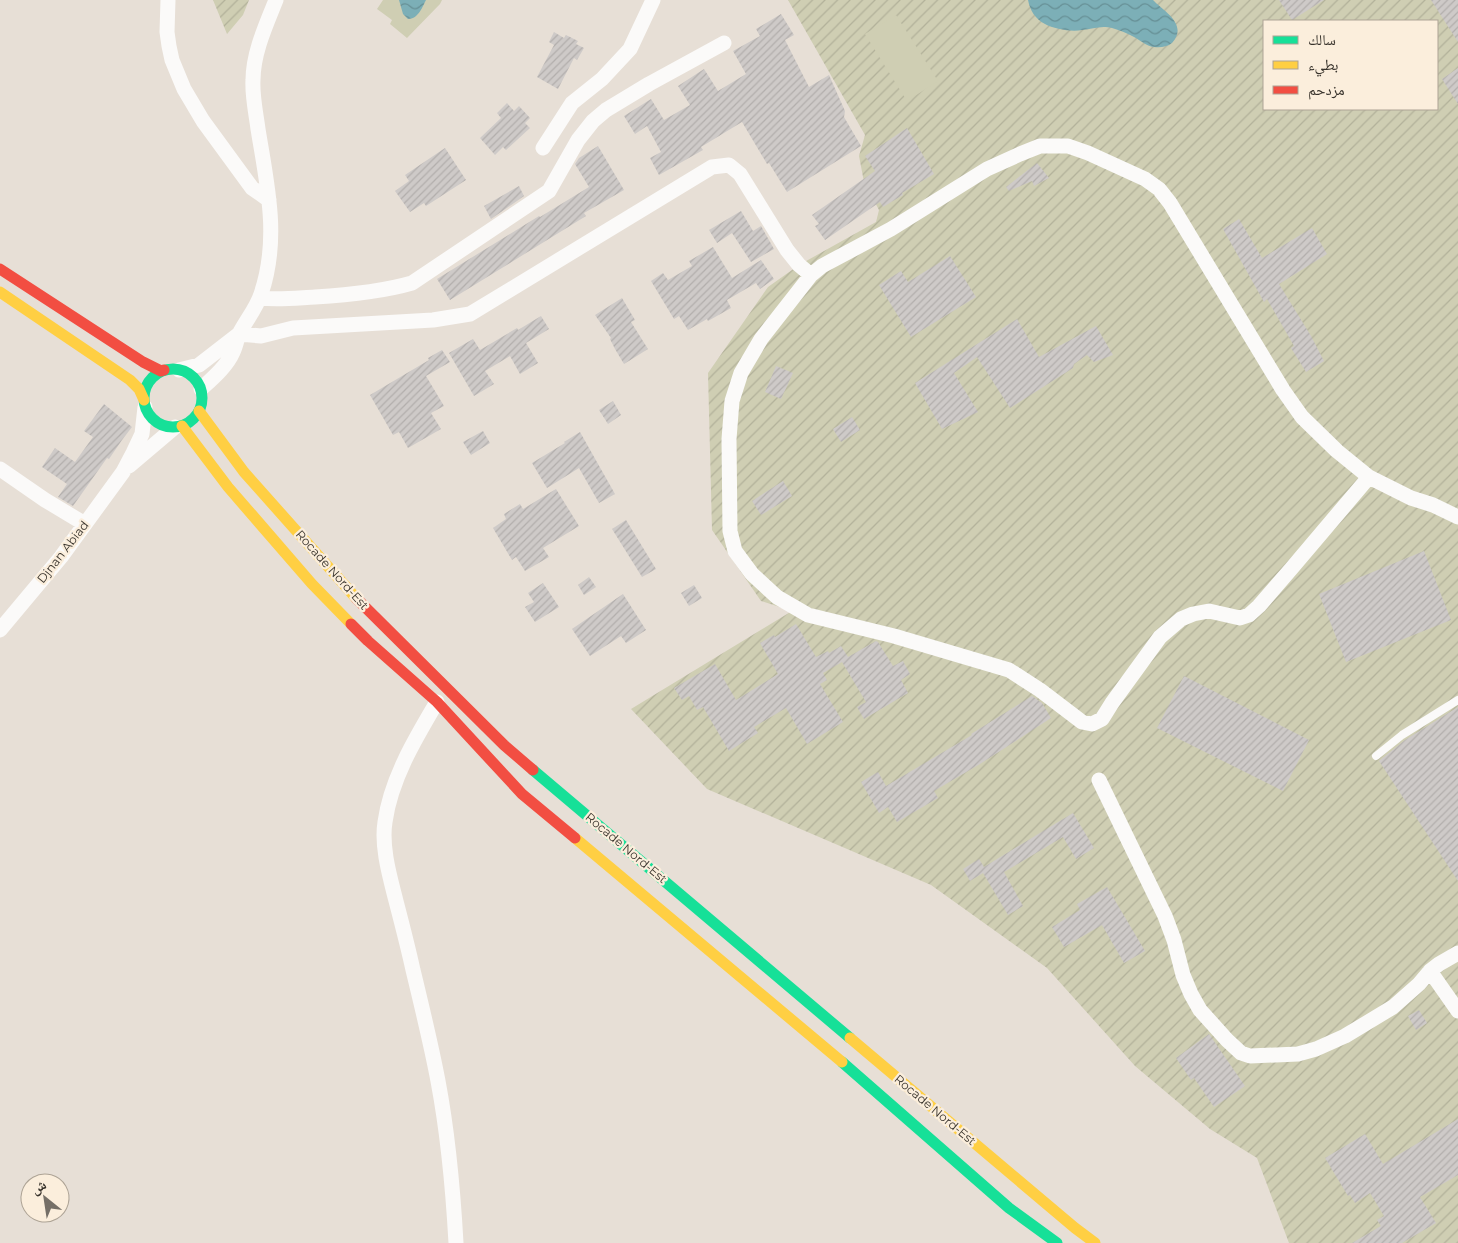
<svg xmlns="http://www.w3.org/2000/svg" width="1458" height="1243" viewBox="0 0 1458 1243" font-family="Montserrat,'Noto Naskh Arabic',sans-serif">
	<defs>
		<pattern id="garden-furrows" width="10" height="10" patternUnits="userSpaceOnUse" patternTransform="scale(1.25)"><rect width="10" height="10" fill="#cfceb3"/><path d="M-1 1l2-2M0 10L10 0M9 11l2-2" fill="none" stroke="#b2b19a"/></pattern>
		<pattern id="water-waves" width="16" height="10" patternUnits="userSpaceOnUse" patternTransform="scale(1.25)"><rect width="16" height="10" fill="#7cafb7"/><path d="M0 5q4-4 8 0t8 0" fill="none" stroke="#668f95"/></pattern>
		<pattern id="building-hatch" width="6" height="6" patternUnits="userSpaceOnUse" patternTransform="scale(1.25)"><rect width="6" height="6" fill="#cecac8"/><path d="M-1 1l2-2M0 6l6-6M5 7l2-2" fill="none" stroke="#b2aeac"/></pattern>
	</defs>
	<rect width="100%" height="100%" fill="#e7dfd6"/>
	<path fill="url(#garden-furrows)" fill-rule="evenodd" d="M213,0H249L243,15L227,34Z
		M788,0H1458V1243H1289L1257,1158L1210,1129L1135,1066L1047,968L931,885L707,789L631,709L792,611L761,601L712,530L708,373L768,287L799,265L876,222L879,210L864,182L859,156L865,135ZM1264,21H1437V109H1264Z"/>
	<path fill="#cfceb3" d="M383,0H442L440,4L407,38L390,24L392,20L377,9Z
		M896,15L938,81L907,101L865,34Z"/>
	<path fill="url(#water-waves)" d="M399,0H426C422,8 418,19 408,19L403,14Z
		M1028,0H1153C1163,11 1189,24 1172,43C1167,47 1160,48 1154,47C1146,46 1140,40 1134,37C1127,33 1119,30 1112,28C1101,25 1093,29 1082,30C1071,32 1054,29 1045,24C1035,19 1030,10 1028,0Z"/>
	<path fill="url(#building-hatch)" d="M1279,0H1324L1292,20Z
		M1431,0H1458V42Z
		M781,14L794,35L785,40L809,87L829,75L845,111L844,117L861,146L787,192L769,163L767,164L742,122L701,147L703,150L659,175L650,158L661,152L647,126L635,134L624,116L651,99L664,120L690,105L678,86L704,69L718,91L746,74L733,51L760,36L756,29Z
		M554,32L564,38L566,35L578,41L576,44L584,48L577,60L574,58L558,89L537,77L554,45L549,42Z
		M1458,68V104L1442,79Z
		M507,103L514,111L519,106L530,118L525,123L530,128L506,150L503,147L495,155L480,138L501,118L497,113Z
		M907,128L934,174L902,193L903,195L883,207L880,202L825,240L815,226L819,224L812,215L875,171L865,156Z
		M598,146L624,190L584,213L586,216L450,300L437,279L539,216L540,217L589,187L575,164L579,158Z
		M445,148L466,180L426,206L424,203L410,212L395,191L409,181L405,175Z
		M1037,163L1049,178L1034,186L1032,181L1009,191L1006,187Z
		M519,186L524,196L491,219L484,206Z
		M741,211L753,231L761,226L774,249L751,262L732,233L717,243L709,230Z
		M1239,219L1262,258L1312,228L1327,254L1279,284L1311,336L1324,361L1306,372L1291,348L1294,346L1267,299L1264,302L1223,229Z
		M713,247L732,278L761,260L774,279L760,289L756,283L727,300L731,308L708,321L707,319L688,330L679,316L674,319L651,281L663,273L668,280L692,266L689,261Z
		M950,256L976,297L911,337L879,285L901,271L908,282Z
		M622,298L635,320L631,322L648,349L624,364L615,349L610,339L611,338L595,315Z
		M541,316L549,329L526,343L538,363L520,374L510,356L485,371L494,384L474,396L449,353L473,339L480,350L517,328L518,330Z
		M1017,319L1039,357L1096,326L1113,355L1094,362L1087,355L1074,364L1073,368L1010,408L977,357L954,373L978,412L942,429L915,383Z
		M442,350L450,362L426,376L444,406L431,413L441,429L408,448L399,432L393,435L370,395L429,360L428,358Z
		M776,366L793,373L781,399L765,392Z
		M613,401L621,415L608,424L599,410Z
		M104,404L132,427L122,440L109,459L107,458L73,506L58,497L67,484L42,467L55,448L75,462L93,437L84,431Z
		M852,417L860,430L841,442L833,429Z
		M483,431L490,443L471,455L463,442Z
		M580,432L615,494L599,503L579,468L547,488L532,463L565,443L564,442Z
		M783,481L792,496L761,515L752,501Z
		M556,489L579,526L543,548L549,557L525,571L516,557L512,560L493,528L506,519L504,514L520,504L523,509Z
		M626,520L656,569L642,577L612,529Z
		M1424,551L1451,620L1346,662L1319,594Z
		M589,577L596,587L584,595L578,585Z
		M543,583L559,607L535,622L525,607L534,602L528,593Z
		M694,585L702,598L689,606L681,593Z
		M623,594L646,630L626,643L621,636L590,656L572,629Z
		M796,624L816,657L828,651L829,653L841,646L848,657L876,641L878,642L893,666L903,661L910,674L901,680L908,693L864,719L857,707L866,702L842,662L823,673L827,680L820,684L843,722L807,744L786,708L754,727L758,733L729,751L703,707L697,710L689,696L682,700L674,688L715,664L736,700L778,674L760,643L774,635L775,637Z
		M1184,676L1309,740L1283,791L1157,728Z
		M1032,696L1042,703L1051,718L980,764L934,791L938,798L897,822L888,807L879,813L861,782L878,772L886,786L972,735L971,734Z
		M1458,707V881L1379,761L1405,740Z
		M1073,813L1094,848L1076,859L1063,837L1004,872L1023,906L1008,915L983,873L970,881L963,869L979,859L984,867Z
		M1107,887L1145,951L1124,963L1102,925L1064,947L1052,927L1080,910L1077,904Z
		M1419,1010L1427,1023L1416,1030L1408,1016Z
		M1209,1034L1245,1086L1214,1107L1194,1078L1191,1080L1176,1058Z
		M1458,1119V1175L1420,1197L1436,1223L1402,1243H1352L1381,1226L1377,1220L1384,1216L1370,1193L1355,1203L1350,1195L1348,1196L1325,1158L1365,1134L1383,1164Z"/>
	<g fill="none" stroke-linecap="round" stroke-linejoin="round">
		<path stroke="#fbfaf9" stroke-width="8" d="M1376,756L1402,735L1458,700"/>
		<path stroke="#fbfaf9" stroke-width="15" d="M168,0L167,32L169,46L172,60L184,89L203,121L252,188L269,200
			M543,148L572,103L602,79L630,49L653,0
			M260,298C278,300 296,298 315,297C348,295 381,292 412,283L549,191L578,140L593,121L606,110L649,84L724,43
			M179,370L199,365L239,334L261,336L293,328L433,320L470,314L712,167L729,165L740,174L787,250L799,265L811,275
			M201,389C213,378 227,366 233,352C236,346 237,339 239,334C246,320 256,309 261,294C280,238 267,185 258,129C256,113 252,96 253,80C253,53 266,25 276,0
			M129,466L175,427
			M0,469L45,500L85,524
			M1369,477L1291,569L1259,606L1249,615L1240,618L1209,611L1193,614L1181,619L1160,637L1112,703L1102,719L1092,724L1082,722L1040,690L1009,670L894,636L808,615L777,597L752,574L735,551L730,531L729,439L732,401L741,373L761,339L811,275L822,266L891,229L987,169L1020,154L1040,146H1068L1088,153L1145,179L1159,189L1170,203L1283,390L1302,417L1337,451L1369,477L1411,498L1433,505L1458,517
			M0,630L61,557L123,472L133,453L142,434L145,407
			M437,702C415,739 391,779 385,822C381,847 390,877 396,901C402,924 408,947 413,970C422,1007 431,1044 438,1081C448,1134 453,1189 456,1243
			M1099,780L1165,916L1174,940L1183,975L1191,994L1200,1010L1227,1040L1241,1053L1250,1056L1298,1054L1316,1049L1345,1036L1393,1007L1419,984L1430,971L1439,964L1458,953
			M1430,971L1458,1011"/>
		<path stroke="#16e098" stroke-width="11" d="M144 398a29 29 0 1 1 58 0a29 29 0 1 1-58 0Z
			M533,770L850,1038
			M842,1062L1009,1208L1057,1243"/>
		<path stroke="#ffcf43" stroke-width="11" d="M0,292L130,380L139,389L144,400
			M199,411L244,472L356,598
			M182,426L228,487L312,584L351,624
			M575,838L842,1062
			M850,1038L1075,1228L1095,1243"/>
		<path stroke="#f24e42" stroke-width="11" d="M0,269L143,362L161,371L164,370
			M356,598L504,745L533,770
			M351,624L368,641L437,702L522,794L575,838"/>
	</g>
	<g text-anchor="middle" stroke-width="4.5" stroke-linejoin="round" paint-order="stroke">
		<g font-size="12" fill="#37322b" stroke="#fbeedc">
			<text transform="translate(63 552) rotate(-52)" y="4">Djnan Abiad</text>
			<text transform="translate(332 570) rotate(48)" y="4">Rocade Nord-Est</text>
			<text transform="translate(626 848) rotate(40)" y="4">Rocade Nord-Est</text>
			<text transform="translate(935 1110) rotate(40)" y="4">Rocade Nord-Est</text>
		</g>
	</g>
	<rect x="1263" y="20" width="175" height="90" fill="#fbeedc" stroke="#ada395"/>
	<rect x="1273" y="36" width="25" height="8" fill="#16e098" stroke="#ada395"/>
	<text x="1308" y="45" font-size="15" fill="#37322b">سالك</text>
	<rect x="1273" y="61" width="25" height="8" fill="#ffcf43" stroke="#ada395"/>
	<text x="1308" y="70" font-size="15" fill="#37322b">بطيء</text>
	<rect x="1273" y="86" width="25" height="8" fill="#f24e42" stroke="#ada395"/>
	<text x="1308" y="95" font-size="15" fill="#37322b">مزدحم</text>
	<g transform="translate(45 1198) rotate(330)"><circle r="24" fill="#fbeedc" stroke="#ada395"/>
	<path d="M0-4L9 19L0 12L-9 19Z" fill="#756f67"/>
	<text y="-8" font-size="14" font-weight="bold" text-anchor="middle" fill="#37322b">ش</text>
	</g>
</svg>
